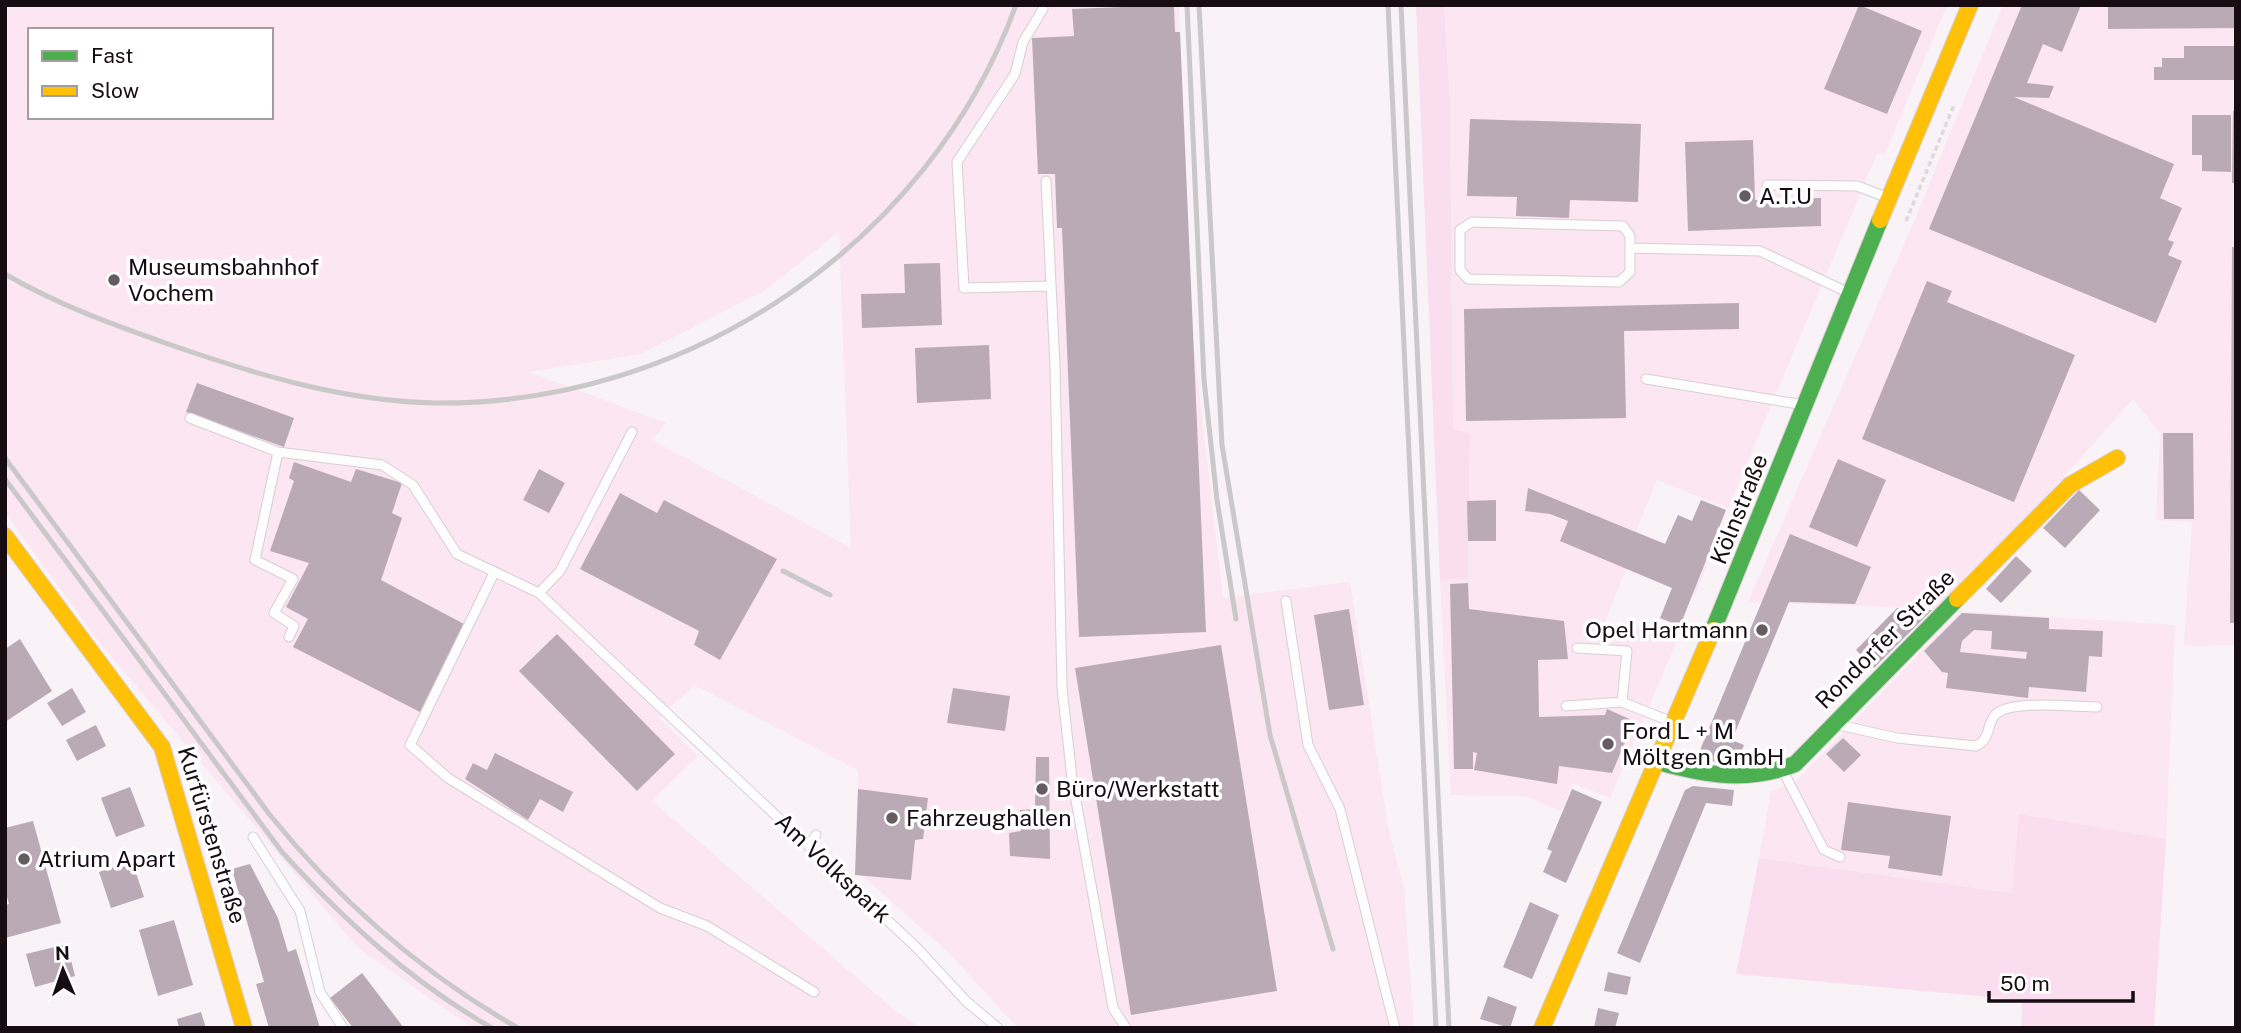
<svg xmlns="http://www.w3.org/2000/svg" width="2241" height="1033" viewBox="0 0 2241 1033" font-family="'Public Sans',sans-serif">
	<rect width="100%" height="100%" fill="#f9f2f6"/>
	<path fill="#fbe6f2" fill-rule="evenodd" d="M5,5H1179L1190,313L1223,598L1350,582L1388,827L1404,889L1414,1028H1018L950,954L861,874L855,875L858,770L695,685L659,717L698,756L652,801L893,1009L920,1028H473L358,948L99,642L5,513ZM30,30H271V117H30ZM839,232L851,548L652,440L666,423L529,372L641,354L765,290Z
		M1444,5H1947L1885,154H1877L1728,508L1657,480L1636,531L1708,561L1695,596L1626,569L1603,626L1680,634L1610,798L1573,783L1561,811L1524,796L1451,795L1440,580L1468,578L1470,433L1453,431L1450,101Z
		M2003,5H2236V645L2184,646L2192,522L2156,520L2160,433L2133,399L1946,609L1748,602L1913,224Z
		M1961,611L2175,625L2166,839L2019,815L2013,893L1759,858L1771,792L1795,782Z"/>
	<path fill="#fadeef" d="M1416,5H1444L1450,101L1453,430L1470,433L1468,578L1440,580Z
		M2019,814L2166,839L2154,1028H2021L2022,1000L1736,974L1759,858L2012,893Z"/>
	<path fill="#baaab5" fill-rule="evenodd" d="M1174,5L1175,32H1180L1206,632L1079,637L1062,228H1057L1055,174H1038L1032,38L1074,36L1072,9Z
		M1859,5L1922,31L1887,114L1824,89Z
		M2022,5H2081L2062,52L2043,44L2027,83L2054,86L2049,98L2014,97L2174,164L2160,198L2182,208L2168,240L2174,242L2168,255L2182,261L2156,323L1929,229Z
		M2108,5H2236V28L2108,29Z
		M2184,46H2236V80H2154V67H2162V58H2184Z
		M2233,111H2236V183H2232Z
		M2192,115H2231V172L2202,171V155H2192Z
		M1470,119L1641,124L1638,202L1570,200L1569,218L1516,216L1517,197L1467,196Z
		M1753,140L1755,200L1821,198V226L1688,231L1685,142Z
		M2232,247H2236V623H2230Z
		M940,263L942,325L862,328L861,294L905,293L904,264Z
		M1927,281L1952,291L1947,302L2075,355L2014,502L1862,439Z
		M1739,303V329L1624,331L1626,418L1466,421L1464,309Z
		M989,345L991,399L917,403L915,348Z
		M197,383L294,418L284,447L186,412Z
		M2163,433H2193L2194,519H2164Z
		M1838,459L1886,480L1857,547L1809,527Z
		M294,462L351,482L356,469L402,483L392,513L402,518L381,580L464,624L420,712L293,647L308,619L286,607L309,563L270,551L294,481L289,478Z
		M539,469L565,483L549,513L523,500Z
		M1528,488L1665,544L1678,515L1692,521L1701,500L1726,510L1680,626L1660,618L1672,588L1560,541L1568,521L1550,514L1525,511Z
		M2079,490L2100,510L2065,548L2043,528Z
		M620,493L657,513L664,500L777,559L720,660L694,645L699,631L580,569Z
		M1496,500V541H1468L1467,501Z
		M1790,534L1871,567L1855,604L1789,602L1732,740L1744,745L1734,770L1698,755Z
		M2016,556L2032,571L2001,603L1986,589Z
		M1468,583L1469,609L1564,621L1568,659L1538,660L1539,717L1605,715L1607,709L1634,721L1612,773L1559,766L1557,784L1474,770L1477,753L1473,752V769H1454L1450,584Z
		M1897,608L1932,610L1874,668L1856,650Z
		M1349,609L1364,705L1329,710L1314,615Z
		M1962,613L2049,618V629L2103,631L2102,657L2089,656L2086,692L2029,687L2028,698L1946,688L1948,673L1942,672L1924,651ZM1974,630L1992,631L1991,649L2027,652L2026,659L1960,652L1962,641Z
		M557,634L675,754L637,791L519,671Z
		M20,639L52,691L5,722V649Z
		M1221,645L1277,991L1131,1015L1075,668Z
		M72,688L86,712L62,726L47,703Z
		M953,688L1010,696L1005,731L947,723Z
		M96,725L106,746L77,761L66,740Z
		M1843,738L1861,755L1844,772L1826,754Z
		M495,753L573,792L563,812L540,799L528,820L465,779L473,763L487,770Z
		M1036,757H1049L1050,859L1010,856L1009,833L1021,831L1020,810L1035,809Z
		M1693,786L1734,790L1732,806L1706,803L1640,963L1617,953L1685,790Z
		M130,787L145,826L116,837L101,798Z
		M858,789L928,798L923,839L915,840L911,880L855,875Z
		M1572,789L1602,802L1566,883L1543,872L1552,851L1547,849Z
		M1848,802L1951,816L1942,876L1888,868L1890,856L1841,850Z
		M33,821L61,923L5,938V905L9,904L5,890V828Z
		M132,861L144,897L111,908L99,872Z
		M250,864L278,918L288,952L296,949L320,1028H269L256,984L264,982L232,869Z
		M1530,902L1559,915L1532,979L1503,967Z
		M174,920L193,985L158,996L139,930Z
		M67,944L75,976L35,987L26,954Z
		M1608,972L1631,977L1627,995L1604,991Z
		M362,973L404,1028H353L330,998Z
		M1488,996L1517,1007L1510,1028L1480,1019Z
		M1598,1008L1619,1013L1615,1028H1594Z
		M201,1012L206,1028H179L177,1019Z"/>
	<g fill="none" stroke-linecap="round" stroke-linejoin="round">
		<defs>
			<path id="lane" d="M1043,9L1023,42L1015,74L957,162L964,288L1051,286
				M1046,181L1055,366L1062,688L1072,778L1113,1008L1126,1028
				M1767,185L1857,186L1886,197
				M1630,248V272L1619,282L1468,279L1460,270V230L1472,222L1623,226L1630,236V248L1760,251L1849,293
				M1646,379L1804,405
				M190,418L278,452L382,465L413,485L457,554L539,593L916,947L967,1002L998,1028
				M278,452L255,560L293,579L274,613L294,626L289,637
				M494,573L410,745L448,778L660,908L707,926L814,992
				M539,593L560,571L632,432
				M1286,601L1308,745L1340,809L1395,1028
				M1577,648L1627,651L1622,702
				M1566,706L1622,702L1672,722
				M1839,725L1897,738L1976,746C1991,739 1986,726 1995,715C2010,699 2075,707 2097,707
				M1783,771L1824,850L1840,857
				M253,837L300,911L320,992L343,1028
				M809,845L816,835"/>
			<path id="fast" d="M1713,630L1880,220
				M1658,762C1706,775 1748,783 1795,764L1957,599"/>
			<path id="slow" d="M1880,220L1970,5
				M5,536L162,747L244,1028
				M1957,599L2070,485L2117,458
				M1542,1028L1713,630"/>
		</defs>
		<use href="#lane" stroke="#d7ced4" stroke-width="11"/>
		<use href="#fast" stroke="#d7ced4" stroke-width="18"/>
		<use href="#slow" stroke="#d7ced4" stroke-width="18"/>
		<path stroke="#dddadc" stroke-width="3.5" stroke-dasharray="5 3.5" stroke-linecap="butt" d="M1906,221L1954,105"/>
		<use href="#lane" stroke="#fefdfe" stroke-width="9"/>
		<use href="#fast" stroke="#4caf50" stroke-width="16"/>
		<use href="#slow" stroke="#ffc107" stroke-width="16"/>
		<path stroke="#cac8c9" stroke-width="5" d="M1187,5L1204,380L1217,500L1236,619
			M1199,5L1222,445L1270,735L1333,949
			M1388,5L1436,1028
			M1401,5L1449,1028
			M5,274C58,305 114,325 171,345C258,375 343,401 435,403C688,406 929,244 1016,5
			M5,458L270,815C340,902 420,972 518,1028
			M5,479L282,852C345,921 410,981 492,1028
			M783,571L830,595"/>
	</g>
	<g fill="#655c62" stroke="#fff" stroke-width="2.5">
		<circle cx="1745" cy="196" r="7"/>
		<circle cx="114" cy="280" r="7"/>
		<circle cx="1762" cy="630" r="7"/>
		<circle cx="1608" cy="744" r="7"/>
		<circle cx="1042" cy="789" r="7"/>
		<circle cx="892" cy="818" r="7"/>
		<circle cx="24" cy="859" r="7"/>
	</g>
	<g text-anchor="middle" stroke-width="7" stroke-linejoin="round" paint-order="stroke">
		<g font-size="23" fill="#160c12" stroke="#fff" text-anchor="start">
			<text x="1759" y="204">A.T.U</text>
			<text x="128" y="275">Museumsbahnhof<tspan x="128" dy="26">Vochem</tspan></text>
			<text x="1748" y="638" text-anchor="end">Opel Hartmann</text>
			<text x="1622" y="739">Ford L + M<tspan x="1622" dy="26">Möltgen GmbH</tspan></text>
			<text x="1056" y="797">Büro/Werkstatt</text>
			<text x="906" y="826">Fahrzeughallen</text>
			<text x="38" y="867">Atrium Apart</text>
		</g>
		<g font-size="23" fill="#160c12" stroke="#fff">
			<text transform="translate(1739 509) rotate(-68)" y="8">Kölnstraße</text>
			<text transform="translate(1885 639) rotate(-45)" y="8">Rondorfer Straße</text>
			<text transform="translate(212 835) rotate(73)" y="8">Kurfürstenstraße</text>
			<text transform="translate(833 868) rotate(43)" y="8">Am Volkspark</text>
		</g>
	</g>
	<rect width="2241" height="1033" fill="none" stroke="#160c12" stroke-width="14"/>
	<rect x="28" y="28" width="245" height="91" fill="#ffffff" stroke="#a29ea0" stroke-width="2"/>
	<rect x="42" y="51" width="35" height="10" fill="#4caf50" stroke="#a29ea0" stroke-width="2"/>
	<text x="91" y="63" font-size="21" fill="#160c12">Fast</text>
	<rect x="42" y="86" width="35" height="10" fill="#ffc107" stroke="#a29ea0" stroke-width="2"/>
	<text x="91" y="98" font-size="21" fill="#160c12">Slow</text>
	<g transform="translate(63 970) rotate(358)" stroke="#ffffff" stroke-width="5" paint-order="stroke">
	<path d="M0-5L12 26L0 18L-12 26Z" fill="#160c12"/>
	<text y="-10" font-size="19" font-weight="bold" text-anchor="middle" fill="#160c12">N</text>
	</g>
	<path d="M1989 991v10h144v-10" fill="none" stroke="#160c12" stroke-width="3.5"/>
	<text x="2000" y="991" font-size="21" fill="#160c12" stroke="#ffffff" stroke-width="5" paint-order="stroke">50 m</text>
</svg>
